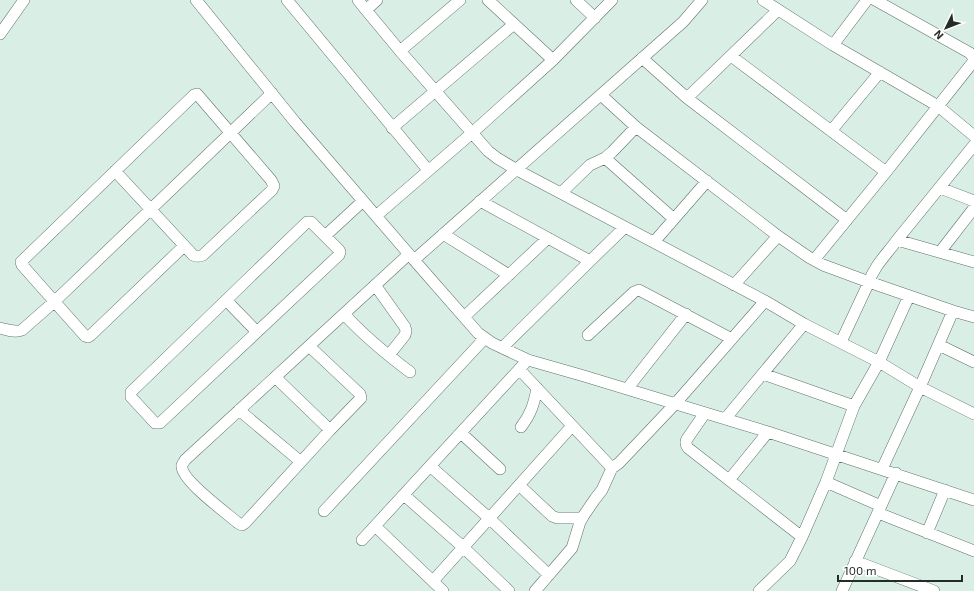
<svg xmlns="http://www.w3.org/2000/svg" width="974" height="591" viewBox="0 0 974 591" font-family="'Exo 2',sans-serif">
	<rect width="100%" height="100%" fill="#d9eee4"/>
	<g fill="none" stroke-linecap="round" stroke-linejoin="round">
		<defs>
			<path id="minor" d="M196,0L295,122L414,260L478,333L492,343L528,360L584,376L768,432L974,500
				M287,0L428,170
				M358,0L366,10
				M377,0L366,10L400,51L488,151L497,158L517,170L765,301L804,324L879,362L920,387L974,414
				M488,0L553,60
				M576,0L595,18
				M763,0L833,45L938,106L974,136
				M0,34L24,0
				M833,45L867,0
				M400,51L460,0
				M731,56L886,172
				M642,58L687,98L847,220
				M601,95L636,127L778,236L810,258L823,265L869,282L953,311L974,317
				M687,98L778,10
				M392,128L514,24
				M831,131L880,72
				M974,145L897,240L974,262
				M605,158L674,219
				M115,171L193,255C197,257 199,257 203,255L272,190L274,186L271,180L197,94L194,95L23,260L21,262L22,265L85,336L88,337L91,335L184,246
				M940,188L974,201
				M561,193L590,165L605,158L612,152L636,127
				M480,201L590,261
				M376,216L472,133L553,60L612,0
				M443,234L509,275
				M325,236L311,222H307L131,392V397L155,423H160L339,255L340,252L339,250L325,236L363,201
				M654,242L707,181
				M940,252L974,208
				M414,260L683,22L702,0
				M814,260L886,172L973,62L974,59L970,53L875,0
				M375,285L405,327L406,331L405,335L389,355
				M734,285L778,236
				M226,300L257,332
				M344,314C364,336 386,354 410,372
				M464,317L548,238
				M0,328C8,330 15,333 22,330L54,302L272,93
				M588,335L634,292L639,290L732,339
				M841,342L869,282C874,266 887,254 897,240
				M939,345L974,362
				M309,346L360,394L361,398L330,430L245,523L242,525L238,523C228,514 179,479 182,465C182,464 185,461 185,460C260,391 334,323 409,254
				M502,348L590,261L625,227
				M519,369L612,468L602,490L595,499L584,515L580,522L572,548L535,591
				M763,374L854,406
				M275,377L330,430
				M627,389L686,314
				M239,410L301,462
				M705,413L687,439C685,442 686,445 688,448L802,537
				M725,419L804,324
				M521,427C531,414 534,404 537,388
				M461,433L500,469
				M430,466L489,518L549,575
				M612,468L619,463L675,404L765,301
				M882,469L920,387L953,311
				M729,480L768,432
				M826,482L881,506
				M519,485L552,516L557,518H582
				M404,495L463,547L509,591
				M324,511L485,338
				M878,513L974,551
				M375,526L443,591
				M927,533L945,490
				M362,540L524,364
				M855,561L934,591
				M433,581L572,426
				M759,591L790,561L802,537L826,482L854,406L879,362L909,296
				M842,591L896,473"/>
		</defs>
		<use href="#minor" stroke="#5f7269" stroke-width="12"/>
		<use href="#minor" stroke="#fff" stroke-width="11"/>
	</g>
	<g transform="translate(946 28) rotate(227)" stroke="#ffffff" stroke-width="3" paint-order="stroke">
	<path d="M0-3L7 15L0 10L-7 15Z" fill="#242c28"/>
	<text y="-6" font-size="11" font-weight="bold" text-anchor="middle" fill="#242c28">N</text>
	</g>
	<path d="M838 575v6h124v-6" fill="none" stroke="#242c28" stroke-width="2"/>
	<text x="844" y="575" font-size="12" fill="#242c28" stroke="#ffffff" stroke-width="3" paint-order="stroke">100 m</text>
</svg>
